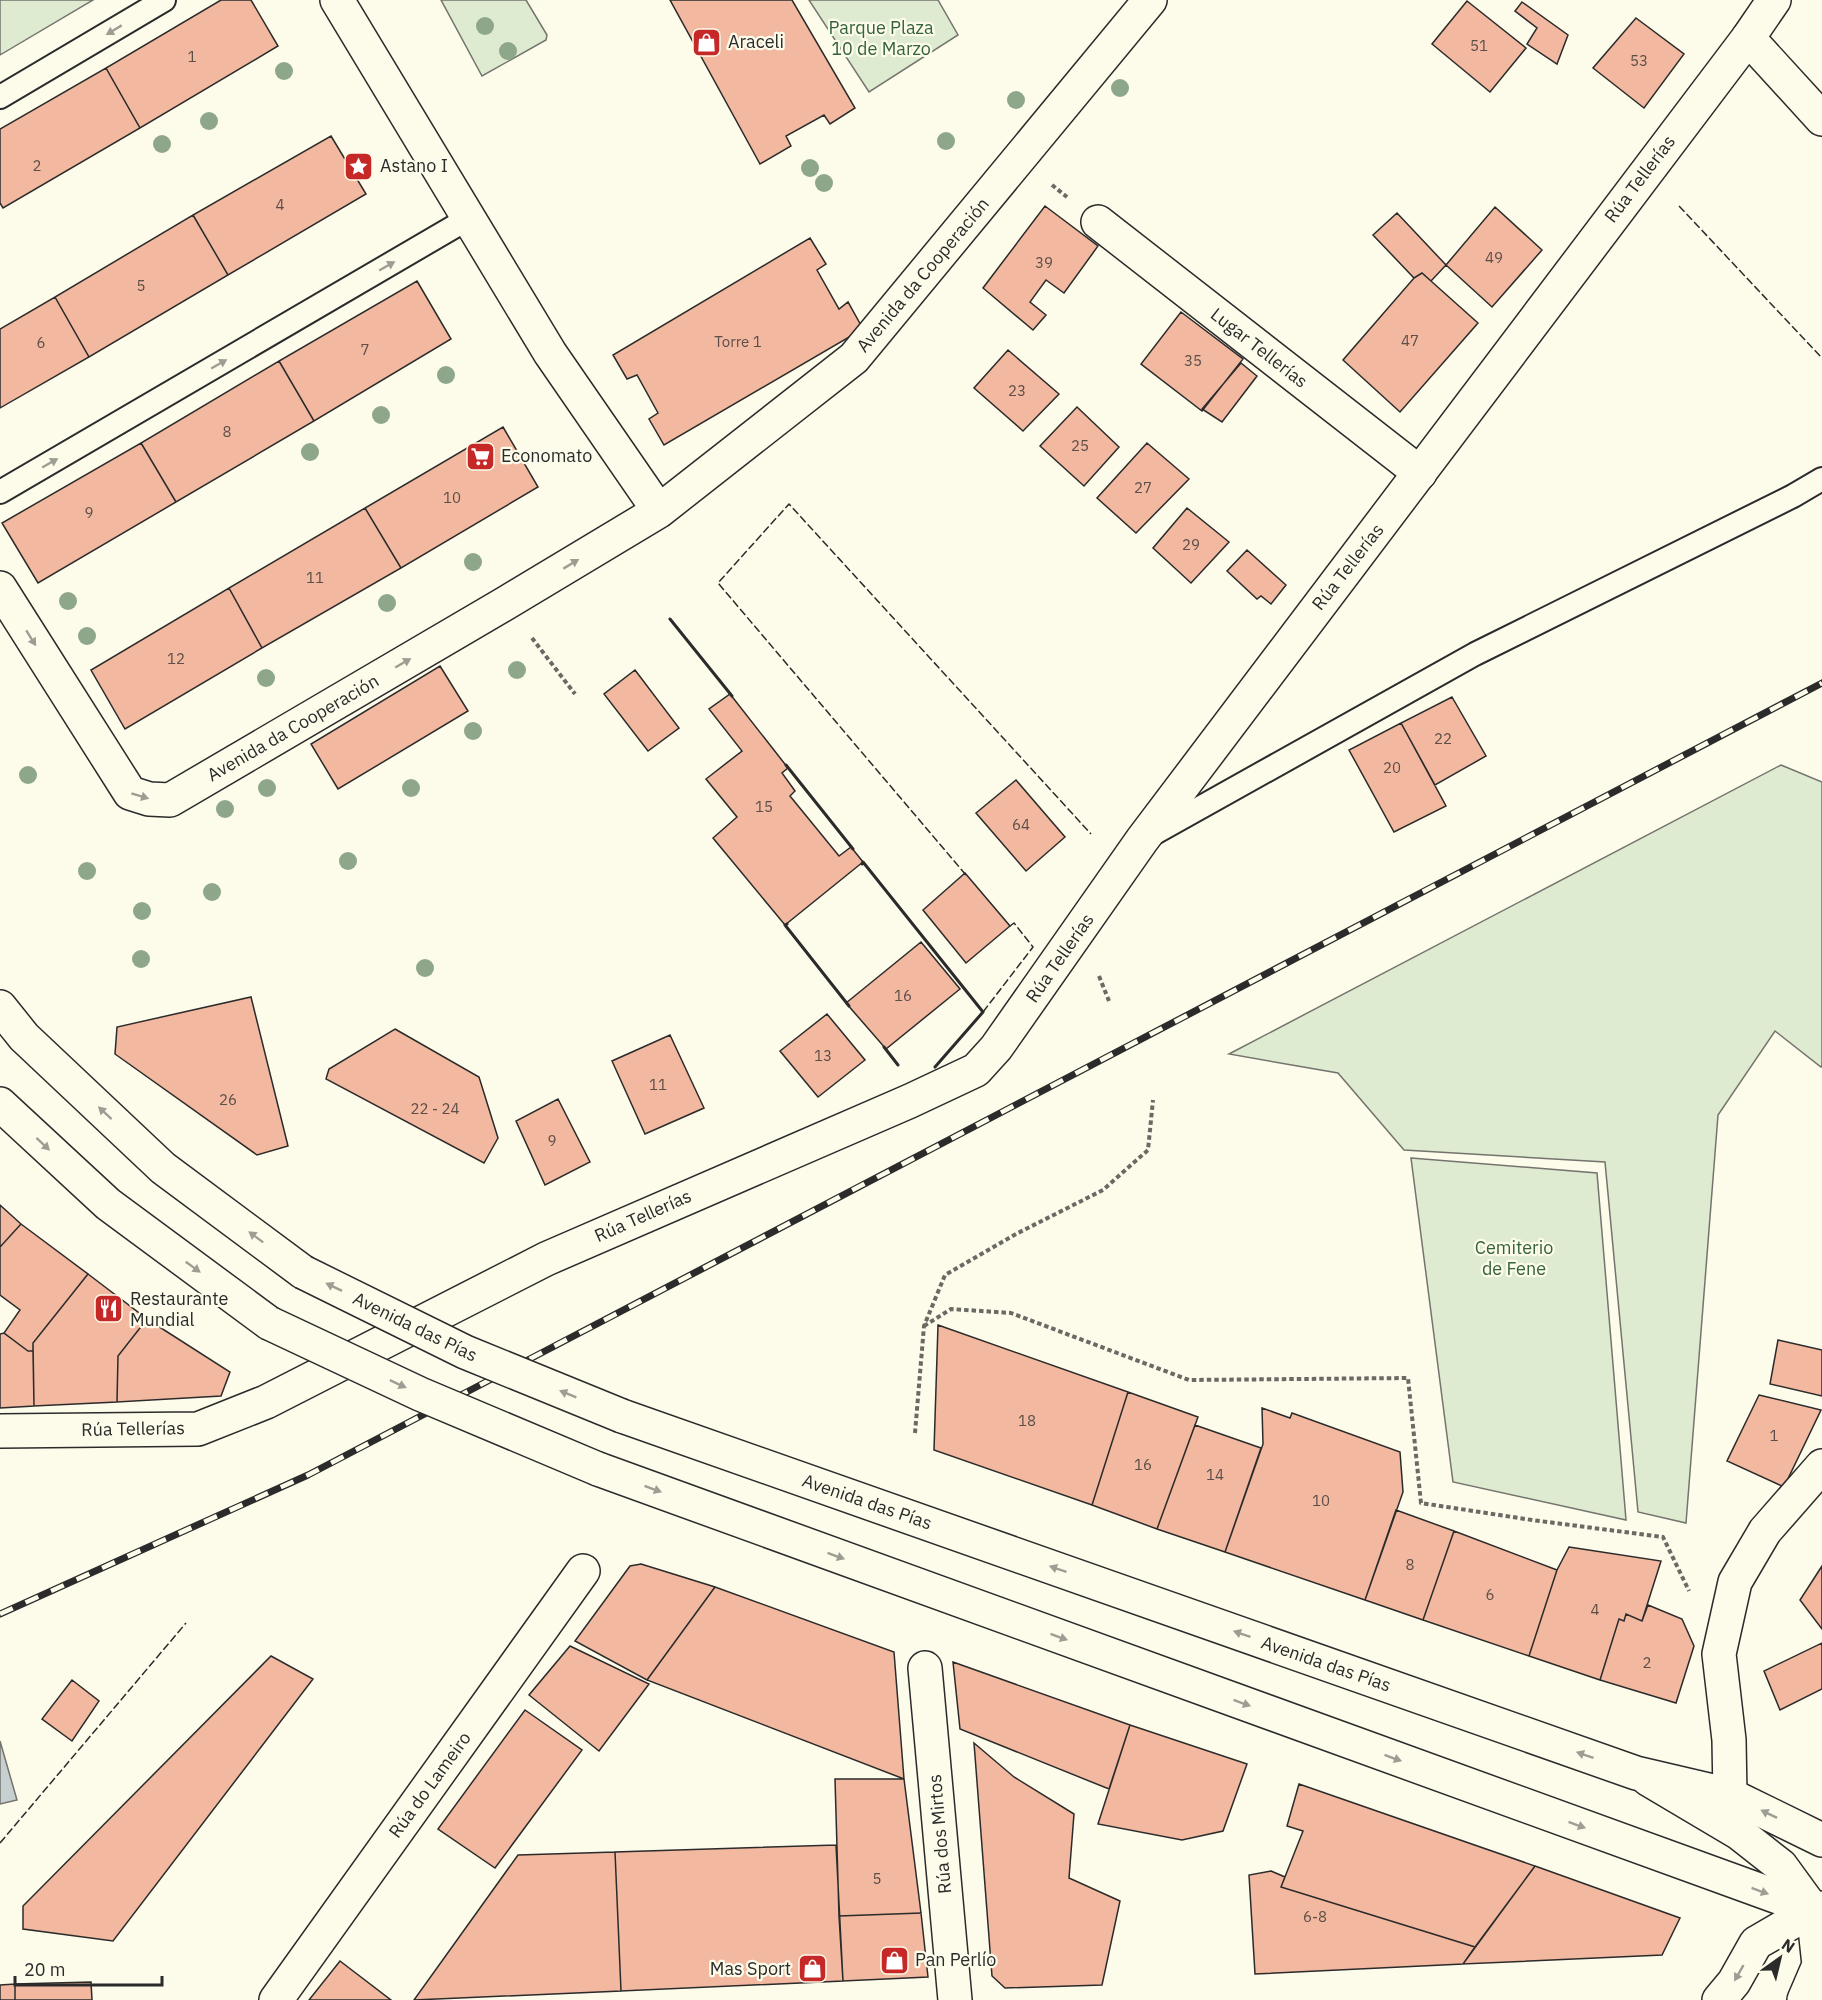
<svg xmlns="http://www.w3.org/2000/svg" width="1822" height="2000" viewBox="0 0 1822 2000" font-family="'IBM Plex Sans',sans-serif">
	<rect width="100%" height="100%" fill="#fdfbea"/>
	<path fill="#deebd1" stroke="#74746e" stroke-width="1.5" d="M0,0H93L0,55Z
		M441,0H526L547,35L546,40L482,76Z
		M809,0H938L958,35L869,92Z
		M1781,765L1822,782V1065L1821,1067L1775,1031L1718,1115L1686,1523L1638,1512L1605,1162L1404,1150L1338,1073L1229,1054Z
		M1411,1158L1597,1173L1626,1520L1453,1482Z"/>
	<path fill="#c7d0d0" stroke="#74746e" stroke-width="1.5" d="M0,1741L17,1800L0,1804Z"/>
	<path fill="#f2b8a0" stroke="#2b2b2b" stroke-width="1.5" d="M221,0H251L278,46L140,128L106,68Z
		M670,0H792L855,108L830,124L824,115L786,136L791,146L760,164Z
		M1467,1L1526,48L1490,92L1432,44Z
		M1522,2L1568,35L1557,64L1527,44L1537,28L1515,11Z
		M1636,18L1684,54L1644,108L1593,68Z
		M106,68L140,128L3,208L0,203V129Z
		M331,136L366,194L228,275L193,215Z
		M1045,206L1098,246L1064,293L1046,280L1030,302L1046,315L1033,330L983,288Z
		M1495,207L1542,250L1492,307L1446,265Z
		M1397,213L1446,265L1431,281L1422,273L1414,278L1373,235Z
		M193,215L228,275L89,357L55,297Z
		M810,238L826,264L817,270L839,309L848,302L863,329L664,445L649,419L658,413L637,375L627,379L613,355Z
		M1422,273L1478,323L1400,412L1343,360L1414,278Z
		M417,281L451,339L314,421L279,361Z
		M55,297L89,357L0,408V329Z
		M1181,312L1243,359L1202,411L1141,364Z
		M1008,350L1059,394L1023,431L974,388Z
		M279,361L314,421L176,502L141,443Z
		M1241,363L1257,376L1222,422L1202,409Z
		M1077,407L1119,447L1084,486L1040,446Z
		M503,427L538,487L401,568L365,508Z
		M141,443L176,502L38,583L2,523Z
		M1147,443L1189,479L1136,533L1097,498Z
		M365,508L401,568L262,648L229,588Z
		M1187,508L1229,542L1191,583L1153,548Z
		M1247,550L1286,585L1271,604L1261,596L1257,599L1227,571Z
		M229,588L262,648L125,729L91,670Z
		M440,666L468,711L338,789L311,744Z
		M635,670L679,728L648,751L604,694Z
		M730,694L788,768L782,773L795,791L790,796L839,856L851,847L863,862L785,925L713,838L737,817L706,779L742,751L709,709Z
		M1452,697L1486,756L1435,785L1401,723Z
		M1401,723L1446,806L1394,832L1349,750Z
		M1016,780L1065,837L1026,871L976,813Z
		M965,873L1010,926L966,963L923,910Z
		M921,942L960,989L886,1049L846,1003Z
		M251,997L288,1146L257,1155L115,1054L117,1027Z
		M827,1014L865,1060L818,1097L780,1051Z
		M395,1029L479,1077L498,1138L484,1163L326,1079L329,1069Z
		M670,1035L704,1108L645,1134L612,1061Z
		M558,1099L590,1162L545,1185L516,1121Z
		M0,1205L21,1224L0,1247Z
		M21,1224L88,1274L33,1343V1351H28L4,1333L20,1310L0,1295V1247Z
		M88,1274L147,1319L118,1356L117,1402L34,1406L33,1343Z
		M147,1319L230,1372L221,1396L117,1402L118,1356Z
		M938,1325L1128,1392L1092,1505L934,1450Z
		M4,1333L28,1351H33L34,1406L0,1408V1334Z
		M1778,1340L1822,1350V1396L1770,1384Z
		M1128,1392L1198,1417L1157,1529L1092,1505Z
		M1759,1395L1821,1410L1784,1487L1727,1461Z
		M1262,1408L1290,1418L1292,1413L1400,1452L1403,1492L1365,1600L1225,1552L1263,1444Z
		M1195,1425L1261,1448L1225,1552L1157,1529Z
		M1396,1510L1454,1531L1423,1620L1365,1600Z
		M1454,1531L1557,1570L1529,1656L1423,1620Z
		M1569,1547L1661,1561L1642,1621L1626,1614L1624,1621L1619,1619L1600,1680L1529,1656L1557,1570Z
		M641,1564L715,1587L647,1680L575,1641L630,1566Z
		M1822,1566V1629L1800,1600Z
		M715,1587L894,1652L904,1779L647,1680Z
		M1648,1605L1682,1619L1694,1646L1676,1703L1600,1680L1619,1619L1624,1621L1626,1614L1642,1621Z
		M1822,1643V1689L1780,1710L1764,1671Z
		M570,1646L649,1684L599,1751L529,1695Z
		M271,1656L313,1679L113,1941L23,1929V1906Z
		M953,1662L1130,1725L1109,1789L960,1729Z
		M72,1680L99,1701L72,1741L42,1719Z
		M525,1710L582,1750L495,1868L438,1829Z
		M1130,1725L1247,1764L1223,1831L1182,1840L1098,1824Z
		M974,1743L1014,1777L1074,1814L1069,1878L1120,1901L1102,1985L1005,1988L992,1976Z
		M835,1779H904L921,1913L839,1916Z
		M1299,1784L1535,1866L1475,1947L1281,1887L1303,1831L1287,1826Z
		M836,1845L843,1981L621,1991L615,1852Z
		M615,1852L621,1991L414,2000L518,1855Z
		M1535,1866L1680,1918L1662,1955L1463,1964Z
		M1271,1871L1285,1877L1281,1887L1475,1947L1463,1964L1255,1974L1249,1875Z
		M921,1913L928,1977L843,1981L839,1916Z
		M340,1961L391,2000H309Z
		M91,1982L92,2000H15V1984Z
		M15,1984V2000H0V1985Z"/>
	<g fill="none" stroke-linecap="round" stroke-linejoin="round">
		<defs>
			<path id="lane" d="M0,97L164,0
				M0,492L469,218
				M1153,834L1475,654L1793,496L1822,479"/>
			<path id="street" d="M337,0L550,353L659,511
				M1748,38L1822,119
				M1098,222L1420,473
				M0,588L130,793L149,799L170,800L506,603L659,511L854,358L1150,0
				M925,1668L955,2000
				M1730,1795L1729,1740L1719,1654L1735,1582L1765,1531L1822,1466
				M276,2000L583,1571"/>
			<path id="secondary" d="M0,1431L198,1429L266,1402L546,1259L910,1101L976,1070L996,1048L1142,840L1748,38L1774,0
				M1648,1779L1739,1833L1781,1866L1813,1910L1819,1965L1804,2000
				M1719,2000L1734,1982L1756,1943L1813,1910L1822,1908"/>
			<path id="highway" d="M0,1007L24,1037L163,1168L303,1272
				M0,1104L108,1204L269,1323
				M622,1416L1636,1773L1730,1795L1822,1840
				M598,1469L1822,1913"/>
		</defs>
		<use href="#lane" stroke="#2b2b2b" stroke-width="26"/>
		<use href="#street" stroke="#2b2b2b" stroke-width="36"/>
		<use href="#secondary" stroke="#2b2b2b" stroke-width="36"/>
		<use href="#highway" stroke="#2b2b2b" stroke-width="36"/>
		<path stroke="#6a6964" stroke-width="4" stroke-dasharray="4.5 3" stroke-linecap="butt" d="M1052,185L1067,197
			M532,638L575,694
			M1099,976L1109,1001
			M924,1326L951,1309L1011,1313L1189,1380L1408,1378L1421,1503L1532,1520L1663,1537L1689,1591
			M915,1433L924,1326L945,1275L1016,1234L1103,1190L1148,1150L1153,1100"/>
		<use href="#lane" stroke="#fdfbea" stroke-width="22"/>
		<use href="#street" stroke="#fdfbea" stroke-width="33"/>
		<use href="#secondary" stroke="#fdfbea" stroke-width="33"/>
		<use href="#highway" stroke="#fdfbea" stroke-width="33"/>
		<defs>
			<path id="rail" d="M0,1614L308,1475L1822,683"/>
		</defs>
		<use href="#rail" stroke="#2b2b2b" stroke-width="7"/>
		<use href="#rail" stroke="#fdfbea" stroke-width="4.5" stroke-dasharray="14" stroke-linecap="butt"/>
		<defs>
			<path id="highway-bridge" d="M303,1272L465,1352L622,1416
				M269,1323L420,1394L598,1469"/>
		</defs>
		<use href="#highway-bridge" stroke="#2b2b2b" stroke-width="36" stroke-linecap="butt"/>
		<use href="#highway-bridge" stroke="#fdfbea" stroke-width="33"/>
		<path stroke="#2b2b2b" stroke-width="1.5" stroke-dasharray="8 3" stroke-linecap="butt" d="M1679,206L1822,358
			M966,875L718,583L789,504L1091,834
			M983,1012L1033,947L1014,923L1010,926L1009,925
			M0,1843L186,1623"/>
		<path stroke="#2b2b2b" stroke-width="3" d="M670,619L732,696
			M786,765L853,849
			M862,864L863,862L983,1012L935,1067
			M787,924L785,925L849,1006
			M884,1047L898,1065"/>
	</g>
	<g fill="#8ea78a">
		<circle cx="485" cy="26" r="9"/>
		<circle cx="508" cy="51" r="9"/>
		<circle cx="284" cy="71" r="9"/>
		<circle cx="1120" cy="88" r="9"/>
		<circle cx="1016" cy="100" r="9"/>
		<circle cx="209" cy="121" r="9"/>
		<circle cx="946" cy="141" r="9"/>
		<circle cx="162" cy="144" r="9"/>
		<circle cx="810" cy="168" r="9"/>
		<circle cx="824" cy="183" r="9"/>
		<circle cx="446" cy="375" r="9"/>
		<circle cx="381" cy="415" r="9"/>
		<circle cx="310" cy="452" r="9"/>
		<circle cx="473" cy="562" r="9"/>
		<circle cx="68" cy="601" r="9"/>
		<circle cx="387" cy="603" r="9"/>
		<circle cx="87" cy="636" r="9"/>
		<circle cx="517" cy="670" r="9"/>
		<circle cx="266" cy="678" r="9"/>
		<circle cx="473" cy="731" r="9"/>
		<circle cx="28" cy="775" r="9"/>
		<circle cx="267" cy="788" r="9"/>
		<circle cx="411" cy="788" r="9"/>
		<circle cx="225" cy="809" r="9"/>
		<circle cx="348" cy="861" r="9"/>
		<circle cx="87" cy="871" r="9"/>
		<circle cx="212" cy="892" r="9"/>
		<circle cx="142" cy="911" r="9"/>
		<circle cx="141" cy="959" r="9"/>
		<circle cx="425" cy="968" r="9"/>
	</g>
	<defs><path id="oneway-solid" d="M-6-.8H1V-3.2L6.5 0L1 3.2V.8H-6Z" transform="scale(1.5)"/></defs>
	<g fill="#9e9d94">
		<use href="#oneway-solid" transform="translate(114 30) rotate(149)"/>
		<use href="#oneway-solid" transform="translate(387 266) rotate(-30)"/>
		<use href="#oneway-solid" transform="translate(219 364) rotate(-30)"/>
		<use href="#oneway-solid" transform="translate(50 463) rotate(-30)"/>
		<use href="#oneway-solid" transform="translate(571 564) rotate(-31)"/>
		<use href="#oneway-solid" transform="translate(31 638) rotate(58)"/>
		<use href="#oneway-solid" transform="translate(403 663) rotate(-30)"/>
		<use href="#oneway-solid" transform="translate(140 796) rotate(17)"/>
		<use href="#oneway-solid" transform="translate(105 1113) rotate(-137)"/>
		<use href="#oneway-solid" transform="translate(43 1144) rotate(43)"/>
		<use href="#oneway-solid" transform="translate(256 1237) rotate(-143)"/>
		<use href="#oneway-solid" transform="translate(193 1267) rotate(36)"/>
		<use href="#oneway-solid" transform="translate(334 1287) rotate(-154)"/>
		<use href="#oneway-solid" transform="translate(398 1384) rotate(25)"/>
		<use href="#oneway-solid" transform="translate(568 1394) rotate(-158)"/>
		<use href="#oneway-solid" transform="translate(653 1489) rotate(20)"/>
		<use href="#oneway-solid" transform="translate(836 1556) rotate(20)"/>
		<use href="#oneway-solid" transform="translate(1058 1569) rotate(-161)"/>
		<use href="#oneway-solid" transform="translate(1242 1634) rotate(-161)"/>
		<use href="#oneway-solid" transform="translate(1059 1637) rotate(20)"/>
		<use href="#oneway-solid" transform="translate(1242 1703) rotate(20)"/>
		<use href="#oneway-solid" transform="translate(1585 1755) rotate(-161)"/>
		<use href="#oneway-solid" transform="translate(1393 1758) rotate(20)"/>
		<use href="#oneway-solid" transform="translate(1769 1814) rotate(-154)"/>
		<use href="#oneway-solid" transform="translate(1577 1825) rotate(20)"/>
		<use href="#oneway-solid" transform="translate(1760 1891) rotate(20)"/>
		<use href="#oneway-solid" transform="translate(1739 1973) rotate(120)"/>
	</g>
	<defs>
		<symbol id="shop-square" viewBox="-11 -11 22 22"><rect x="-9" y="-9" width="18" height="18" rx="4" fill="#c62828" stroke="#fdfbea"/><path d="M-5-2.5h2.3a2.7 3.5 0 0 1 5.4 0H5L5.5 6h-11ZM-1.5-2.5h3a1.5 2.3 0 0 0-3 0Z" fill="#fff"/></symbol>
		<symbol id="sight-square" viewBox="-11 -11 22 22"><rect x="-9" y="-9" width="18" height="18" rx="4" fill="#c62828" stroke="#fdfbea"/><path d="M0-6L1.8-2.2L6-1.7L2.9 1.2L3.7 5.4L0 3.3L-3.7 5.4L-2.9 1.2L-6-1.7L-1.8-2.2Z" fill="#fff"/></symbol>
		<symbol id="supermarket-square" viewBox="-11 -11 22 22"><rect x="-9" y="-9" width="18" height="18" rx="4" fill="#c62828" stroke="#fdfbea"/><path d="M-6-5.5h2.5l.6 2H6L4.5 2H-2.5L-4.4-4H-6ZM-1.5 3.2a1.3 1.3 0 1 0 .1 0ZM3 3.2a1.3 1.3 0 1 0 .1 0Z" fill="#fff"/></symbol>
		<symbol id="restaurant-square" viewBox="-11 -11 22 22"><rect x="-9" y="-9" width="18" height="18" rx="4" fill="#c62828" stroke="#fdfbea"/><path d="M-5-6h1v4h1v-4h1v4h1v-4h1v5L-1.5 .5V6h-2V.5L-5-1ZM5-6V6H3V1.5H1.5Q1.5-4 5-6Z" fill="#fff"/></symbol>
	</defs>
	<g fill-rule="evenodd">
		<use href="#shop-square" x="690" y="26" width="33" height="33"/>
		<use href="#sight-square" x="342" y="150" width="33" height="33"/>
		<use href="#supermarket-square" x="464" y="440" width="33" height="33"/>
		<use href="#restaurant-square" x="92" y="1292" width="33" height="33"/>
		<use href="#shop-square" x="878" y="1944" width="33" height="33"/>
		<use href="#shop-square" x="796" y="1952" width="33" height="33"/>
	</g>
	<g text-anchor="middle" stroke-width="4.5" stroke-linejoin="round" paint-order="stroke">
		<g font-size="15" fill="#5d4e48">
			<text x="1479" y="51">51</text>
			<text x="192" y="62">1</text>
			<text x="1639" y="66">53</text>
			<text x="37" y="171">2</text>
			<text x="280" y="210">4</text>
			<text x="1494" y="263">49</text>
			<text x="1044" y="268">39</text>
			<text x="141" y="291">5</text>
			<text x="1410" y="346">47</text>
			<text x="738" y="347">Torre 1</text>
			<text x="41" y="348">6</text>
			<text x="365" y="355">7</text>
			<text x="1193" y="366">35</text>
			<text x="1017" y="396">23</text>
			<text x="227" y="437">8</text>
			<text x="1080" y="451">25</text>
			<text x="1143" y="493">27</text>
			<text x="452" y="503">10</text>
			<text x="89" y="518">9</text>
			<text x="1191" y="550">29</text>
			<text x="315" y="583">11</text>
			<text x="176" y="664">12</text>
			<text x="1443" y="744">22</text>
			<text x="1392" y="773">20</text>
			<text x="764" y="812">15</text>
			<text x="1021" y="830">64</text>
			<text x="903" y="1001">16</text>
			<text x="823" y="1061">13</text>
			<text x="658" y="1090">11</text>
			<text x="228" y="1105">26</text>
			<text x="435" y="1114">22 - 24</text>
			<text x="552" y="1146">9</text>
			<text x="1027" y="1426">18</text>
			<text x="1774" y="1441">1</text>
			<text x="1143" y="1470">16</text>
			<text x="1215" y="1480">14</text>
			<text x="1321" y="1506">10</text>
			<text x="1410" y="1570">8</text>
			<text x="1490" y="1600">6</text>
			<text x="1595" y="1615">4</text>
			<text x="1647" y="1668">2</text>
			<text x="877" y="1884">5</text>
			<text x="1315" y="1922">6-8</text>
		</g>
		<g font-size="18" fill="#34623c" stroke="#fdfbea">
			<text x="881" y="34">Parque Plaza<tspan x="881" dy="21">10 de Marzo</tspan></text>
			<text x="1514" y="1254">Cemiterio<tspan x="1514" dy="21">de Fene</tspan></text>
		</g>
		<g font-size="18" fill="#2b2b2b" stroke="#fdfbea" text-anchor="start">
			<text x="728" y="48">Araceli</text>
			<text x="380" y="172">Astano I</text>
			<text x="501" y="462">Economato</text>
			<text x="130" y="1305">Restaurante<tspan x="130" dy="21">Mundial</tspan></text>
			<text x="915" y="1966">Pan Perlío</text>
			<text x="791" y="1975" text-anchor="end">Mas Sport</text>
		</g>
		<g font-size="18" fill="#2b2b2b" stroke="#fdfbea">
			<text transform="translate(1640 179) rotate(-53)" y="6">Rúa Tellerías</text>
			<text transform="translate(923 275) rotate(-50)" y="6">Avenida da Cooperación</text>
			<text transform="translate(1259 348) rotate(38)" y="6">Lugar Tellerías</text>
			<text transform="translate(1348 567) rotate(-52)" y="6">Rúa Tellerías</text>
			<text transform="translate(293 728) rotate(-30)" y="6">Avenida da Cooperación</text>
			<text transform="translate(1060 958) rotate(-55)" y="6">Rúa Tellerías</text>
			<text transform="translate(643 1216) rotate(-24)" y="6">Rúa Tellerías</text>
			<text transform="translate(415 1327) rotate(26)" y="6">Avenida das Pías</text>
			<text transform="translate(133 1429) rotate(-1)" y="6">Rúa Tellerías</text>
			<text transform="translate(867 1502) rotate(19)" y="6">Avenida das Pías</text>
			<text transform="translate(1326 1664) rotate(19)" y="6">Avenida das Pías</text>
			<text transform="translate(430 1785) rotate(-54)" y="6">Rúa do Lameiro</text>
			<text transform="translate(940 1834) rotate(-95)" y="6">Rúa dos Mirtos</text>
		</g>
	</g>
	<g transform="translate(1780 1958) rotate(34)" stroke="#fdfbea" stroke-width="4.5" paint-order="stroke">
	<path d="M0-4.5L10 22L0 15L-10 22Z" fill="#2b2b2b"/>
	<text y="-9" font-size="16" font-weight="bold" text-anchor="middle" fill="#2b2b2b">N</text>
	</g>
	<path d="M15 1976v9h147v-9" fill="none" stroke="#2b2b2b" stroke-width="3"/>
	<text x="24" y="1976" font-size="18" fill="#2b2b2b" stroke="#fdfbea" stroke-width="4.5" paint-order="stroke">20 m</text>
</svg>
